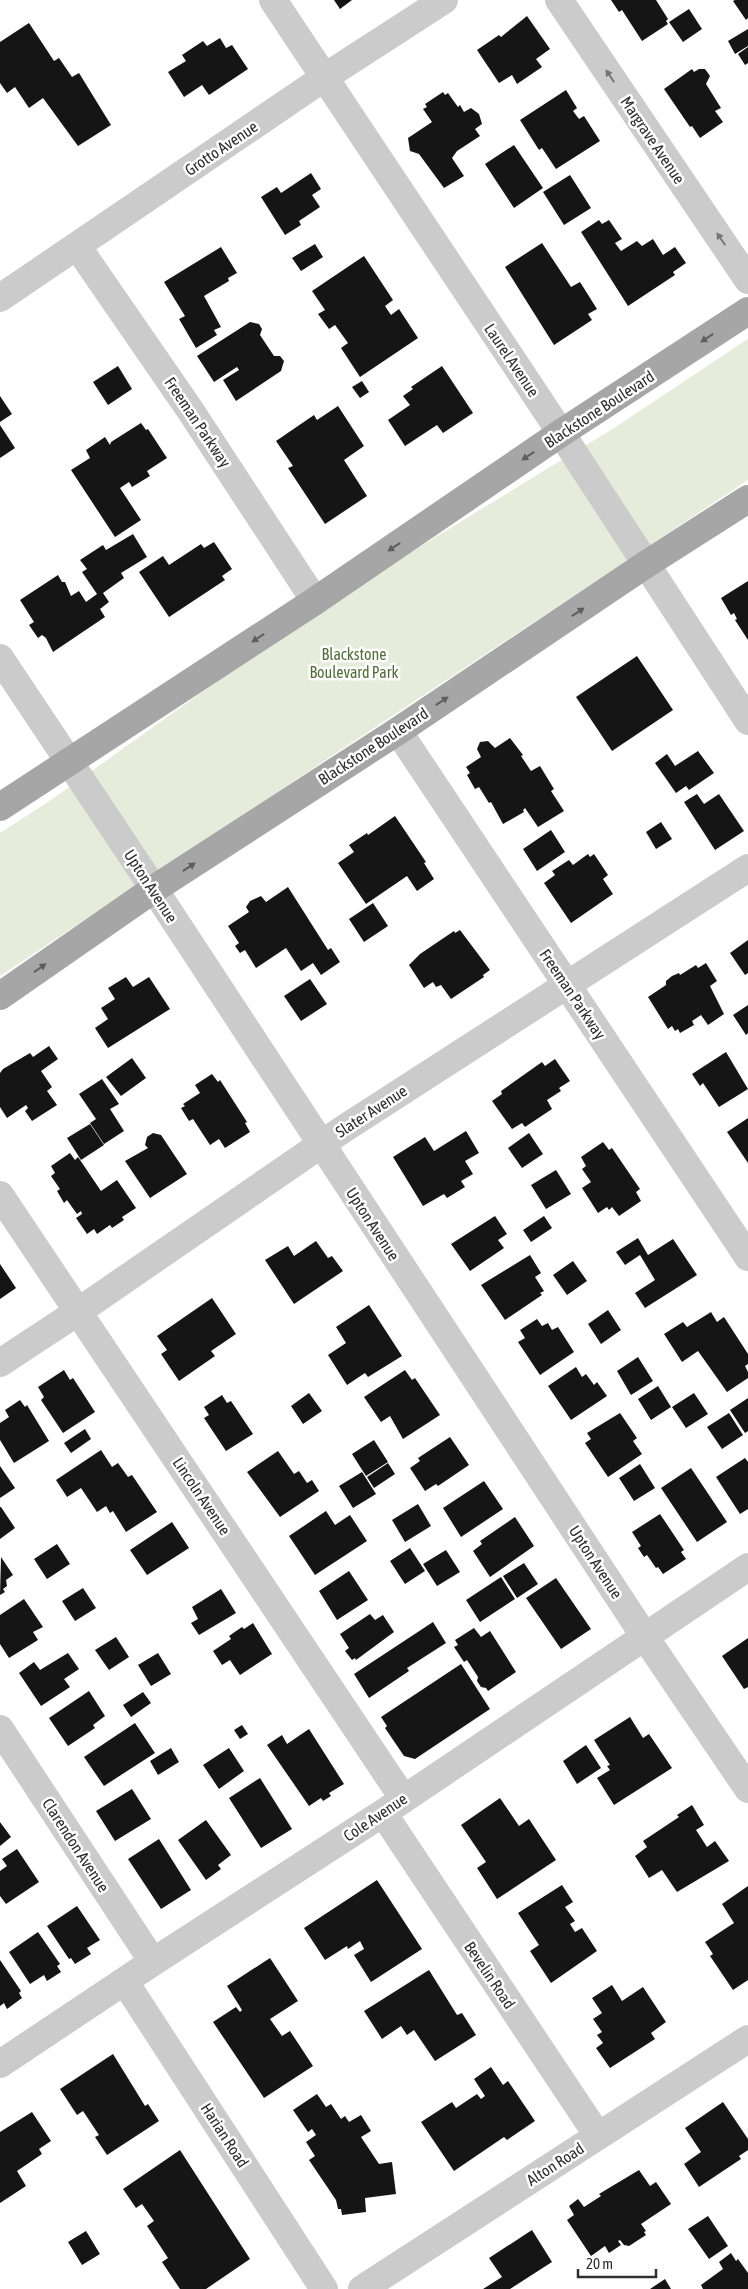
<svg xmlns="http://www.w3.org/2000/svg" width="748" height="2289" viewBox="0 0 748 2289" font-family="'Asap Condensed',sans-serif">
	<rect width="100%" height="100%" fill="#fff"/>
	<path fill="#e5ecdb" d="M748,339V480L0,976V833L51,800L321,607L611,430Z"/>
	<path fill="#151515" d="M334,0H352L340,9Z
		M611,0H656L668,19L666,21L668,24L642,41L622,10L619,12Z
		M735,0H748V18L746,20L733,1Z
		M689,9L702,29L683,42L669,22Z
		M527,16L550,49L536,59L542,67L517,84L512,75L499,83L477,50L499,35L501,37Z
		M29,23L54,61L59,58L72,77L79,73L111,125L78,146L43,98L29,108L15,87L7,93L0,83V42Z
		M748,29V46L735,54L728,41Z
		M220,38L226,48L232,45L248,69L209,95L202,85L184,97L168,72L186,61L182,55L203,41L207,46Z
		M748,47V63L745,65L738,54Z
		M692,69L694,72L699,69H705L710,76L706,84L721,108L715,111L723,122L700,138L692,126L690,127L664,89Z
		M566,90L577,108L573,111L579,119L584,116L600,141L556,169L542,148L539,150L520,120Z
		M443,92L445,95L448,93L458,107L460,105L464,112L471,108L479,114L482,124L475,129L480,136L457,151L452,158L464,176L444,188L419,154L410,151L408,138L432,122L423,109L427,107L425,104Z
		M514,145L543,188L514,208L485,164Z
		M311,173L321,189L312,195L320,207L299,221L301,225L285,235L261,197L277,187L281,193Z
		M570,175L591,208L564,225L543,192Z
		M599,220L602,224L609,220L622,239L615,243L621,251L637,241L642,246L653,239L663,255L675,247L686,263L673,272L675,275L628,306L581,232Z
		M542,243L571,287L580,282L597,309L588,314L592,320L554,345L505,267Z
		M315,244L323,257L301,271L292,258Z
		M221,247L237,273L228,278L229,281L204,296L221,327L214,330L217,335L196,348L179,319L185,316L164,282Z
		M364,256L393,300L385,306L391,315L399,309L418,338L360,377L341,348L348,343L335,325L329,329L318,314L325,310L312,291Z
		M250,322L259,324L262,329L260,335L274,356H280L284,361L281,371L236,401L223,380L239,370L237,367L214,382L197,356Z
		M118,366L132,389L108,405L93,382Z
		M442,366L473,413L443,433L437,425L405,446L388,420L410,405L403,396L413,389L411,387Z
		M362,381L369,392L360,398L352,387Z
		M0,396L12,414L0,422Z
		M338,406L364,446L344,460L367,496L325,524L288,468L293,466L276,441L314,415L317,420Z
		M141,423L146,430L148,429L167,458L147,471L150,476L132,487L129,482L120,488L141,520L115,537L71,470L90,458L86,450L105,437L110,445L111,442Z
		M0,425L15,448L0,458Z
		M133,534L147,557L121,573L124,578L103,593L109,602L100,609L105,617L53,652L46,638L42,635L38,638L29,625L34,622L20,600L58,575L62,582H65L71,596L79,591L86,602L97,594L82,572L87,569L80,560L103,545L106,550Z
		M214,542L232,569L222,576L225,580L169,617L139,572L163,556L169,565L201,544L204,548Z
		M748,581V640L735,620L737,619L734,613L731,615L721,598Z
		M637,656L673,710L612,751L576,697Z
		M510,738L523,755L521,756L531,771L540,766L554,789L551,791L564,811L538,827L525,808L523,810L524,812L503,824L491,802L489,803L479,787L475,789L467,775L470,773L466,767L481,757L477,749L480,742L488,741L495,748Z
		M698,751L714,773L689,790L686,786L676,793L655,763L667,754L675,766Z
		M697,794L704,804L719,794L744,831L715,850L684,802Z
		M395,816L426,862L424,863L434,879L417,891L407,876L366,904L338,863L354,852L349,845L367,833L368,835Z
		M661,822L672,839L656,849L646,832Z
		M551,830L565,852L537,871L523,849Z
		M588,854L590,857L594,854L608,875L603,879L613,894L571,923L544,883L555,875L552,871L569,860L573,865Z
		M288,887L328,950L331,948L340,962L321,975L313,963L301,971L286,948L256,968L245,950L240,953L235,946L239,943L228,926L249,912L246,907L250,901L261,896L266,902Z
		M373,903L388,926L364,942L349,919Z
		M460,930L490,970L483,975L484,977L451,999L441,985L436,987L433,982L424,988L409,965L420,954L454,931L455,933Z
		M748,940V973L745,975L730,953Z
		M706,963L717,981L710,986L724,1014L708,1025L701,1015L692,1021L694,1025L680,1033L678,1029L675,1031L672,1026L668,1029L648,997L666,985V981L672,976L679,973L680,975L696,965L698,968Z
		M126,977L133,987L149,977L170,1009L108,1048L95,1028L108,1019L101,1008L115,999L108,988Z
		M310,979L327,1004L301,1021L284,996Z
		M748,1005V1033L746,1035L733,1015Z
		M49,1046L58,1059L41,1071L52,1087L47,1091L57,1105L32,1121L25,1111L28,1108L26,1105L7,1118L0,1107V1073L3,1069L30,1053L33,1057Z
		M726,1052L748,1089L719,1107L703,1083L700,1086L692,1074Z
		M132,1058L146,1078L121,1096L106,1077Z
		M555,1059L570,1081L559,1088L561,1091L547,1100L552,1109L525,1127L522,1123L512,1129L492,1101L502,1094L501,1091L542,1062L545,1066Z
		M212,1074L218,1082L220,1080L247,1122L245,1123L250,1132L225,1148L219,1139L210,1145L193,1119L189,1121L181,1108L185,1106L183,1104L200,1093L195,1085Z
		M102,1079L119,1104L110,1109L124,1131L104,1144L90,1123L96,1119L79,1094Z
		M748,1118V1163L727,1132Z
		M90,1124L104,1145L81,1160L67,1138Z
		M466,1131L479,1153L465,1161L473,1174L461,1181L465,1187L447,1198L444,1194L423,1206L393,1157L425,1137L434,1151Z
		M153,1133L161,1135L187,1174L150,1198L125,1161L148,1148L145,1145L147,1137Z
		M529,1133L543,1154L522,1168L508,1148Z
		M603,1142L609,1150L612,1148L640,1189L636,1192L641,1201L619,1216L612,1207L609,1210L607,1207L598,1213L582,1188L591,1182L582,1169L586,1166L581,1157Z
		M70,1153L75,1160L78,1157L101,1191L117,1180L136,1208L122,1217L124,1220L112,1228L110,1225L97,1234L94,1229L87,1234L76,1218L82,1214L81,1211L77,1214L67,1200L64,1203L57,1191L60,1189L51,1176L55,1173L51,1166Z
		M556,1170L571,1194L546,1209L531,1185Z
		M495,1216L507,1234L498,1240L504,1248L470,1271L451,1244Z
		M544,1216L552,1228L531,1242L523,1230Z
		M638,1238L648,1255L673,1239L697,1275L645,1308L635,1293L655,1280L640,1255L625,1265L616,1252Z
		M316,1241L328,1258L332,1256L343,1271L294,1304L265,1260L288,1246L294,1256Z
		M530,1255L541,1273L535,1277L544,1291L540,1293L542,1295L505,1320L481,1285Z
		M573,1261L587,1281L567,1295L553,1275Z
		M0,1264L16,1288L0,1299Z
		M212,1298L236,1334L211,1351L215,1356L179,1381L161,1354L167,1350L157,1336Z
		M369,1305L402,1356L368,1377L365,1373L347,1385L328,1355L346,1343L336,1327Z
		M608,1310L621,1330L601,1344L588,1324Z
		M711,1312L717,1322L724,1317L748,1354V1364L745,1366L748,1372V1378L727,1392L698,1351L682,1362L664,1334L683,1322L687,1327Z
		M537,1319L542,1326L548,1323L552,1330L558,1327L574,1352L540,1375L518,1342L525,1338L520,1330Z
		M638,1357L653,1381L631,1395L617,1371Z
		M576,1367L582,1377L586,1374L594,1385L597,1382L607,1396L571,1420L548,1386Z
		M64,1370L70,1380L73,1378L95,1412L63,1433L41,1400L44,1397L38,1387Z
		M405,1370L412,1380L415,1378L440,1415L403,1439L390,1416L381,1422L364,1397Z
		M658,1386L671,1407L651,1420L638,1399Z
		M309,1393L322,1411L303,1424L291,1406Z
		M694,1393L708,1414L686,1428L672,1407Z
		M222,1395L227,1403L231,1401L253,1434L226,1451L204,1418L209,1415L204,1407Z
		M748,1398V1431L745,1433L730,1410Z
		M20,1400L25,1407L27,1405L49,1441L14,1463L0,1440V1423L9,1417L5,1410Z
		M620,1413L637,1438L633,1441L642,1454L608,1477L585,1443L591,1439L587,1433Z
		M729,1413L743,1435L722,1449L707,1427Z
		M85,1429L91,1439L71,1453L64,1443Z
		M450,1437L469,1465L438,1486L436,1484L425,1491L410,1468L420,1461L418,1458Z
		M374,1440L388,1462L366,1476L352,1454Z
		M101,1450L112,1467L118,1463L128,1477L132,1475L157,1512L126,1532L113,1511L110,1513L106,1506L97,1512L81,1488L67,1497L56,1480Z
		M278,1451L294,1474L299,1471L307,1483L312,1480L319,1491L280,1517L247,1472Z
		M745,1458L748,1462V1509L740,1514L716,1477Z
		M388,1463L395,1474L374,1488L367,1477Z
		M640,1464L655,1488L634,1501L619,1478Z
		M0,1466L15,1488L0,1498Z
		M691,1468L727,1522L697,1542L661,1488Z
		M362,1472L376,1494L353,1508L339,1486Z
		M484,1481L503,1509L461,1537L443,1508Z
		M418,1504L431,1526L405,1542L392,1520Z
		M0,1507H1L15,1528L0,1539Z
		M326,1511L335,1525L350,1515L367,1541L315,1575L289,1536Z
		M660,1514L684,1550L681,1552L686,1559L663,1574L658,1567L656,1568L647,1555L644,1557L638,1548L641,1546L632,1532Z
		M515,1517L534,1546L490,1577L473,1551L482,1544L480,1541Z
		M172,1522L189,1548L147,1575L130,1550Z
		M57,1544L70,1564L47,1579L34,1559Z
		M410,1548L425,1571L405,1584L390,1561Z
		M446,1550L460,1572L437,1586L423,1564Z
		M1,1557L13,1575L6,1580L7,1586L3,1589L5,1592L0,1595Z
		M524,1563L538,1584L517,1598L503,1576Z
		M349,1571L368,1600L337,1620L319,1591Z
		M501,1577L515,1599L480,1622L466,1600Z
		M556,1578L591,1629L561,1649L526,1598Z
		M83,1588L96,1608L75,1621L62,1601Z
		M221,1589L236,1613L199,1635L191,1623L198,1619L192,1607Z
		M24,1599L43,1627L33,1632L38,1640L9,1658L0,1644V1615Z
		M370,1614L375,1620L383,1615L394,1632L356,1660L355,1658L352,1660L345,1651L349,1648L340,1634Z
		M433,1622L446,1643L407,1668L409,1671L369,1698L354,1674Z
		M253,1623L272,1654L240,1675L230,1660L222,1665L213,1651L231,1639L229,1636L242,1627L244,1629Z
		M474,1628L481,1637L490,1631L516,1672L488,1691L486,1688L481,1687L477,1681L478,1677L467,1660L464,1662L454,1647L458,1645L455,1640Z
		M116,1637L129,1657L109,1670L95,1650Z
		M748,1638V1687L744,1689L722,1656Z
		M68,1653L79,1669L64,1679L70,1687L41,1706L19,1673L34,1662L40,1670Z
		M158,1653L171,1674L151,1686L138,1665Z
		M461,1664L490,1709L415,1759L404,1756L385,1728L387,1726L381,1717Z
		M89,1691L105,1716L93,1725L95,1728L68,1746L49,1718Z
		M143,1692L151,1703L131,1717L123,1705Z
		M630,1717L643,1738L649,1734L672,1768L614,1805L597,1778L610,1770L607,1766L610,1765L594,1740Z
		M135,1723L155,1753L104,1786L84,1757Z
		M242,1725L248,1734L240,1739L234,1730Z
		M309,1729L344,1784L329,1793L331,1796L323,1801L321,1798L309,1806L267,1745L282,1735L287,1744Z
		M586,1745L601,1768L577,1784L563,1761Z
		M171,1748L179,1762L158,1775L150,1761Z
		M229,1748L244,1771L219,1789L203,1765Z
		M260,1778L292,1829L261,1848L229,1798Z
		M132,1789L151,1819L115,1841L96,1811Z
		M500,1798L519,1826L529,1819L556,1860L497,1899L477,1868L486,1862L461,1825Z
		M692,1805L704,1825L696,1830L707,1847L715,1841L729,1861L677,1892L662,1870L649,1878L635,1856L647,1847L643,1841L679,1817L677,1815Z
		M206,1820L231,1855L218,1865L221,1869L206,1880L178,1840Z
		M0,1822L11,1837L0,1846Z
		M159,1839L191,1890L161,1909L128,1859Z
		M17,1849L39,1882L6,1904L0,1896V1871L7,1866L2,1859Z
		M377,1880L422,1949L371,1982L354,1955L364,1949L360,1941L348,1949L347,1946L325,1960L304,1928Z
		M562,1885L573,1902L565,1907L575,1921L570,1924L575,1932L582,1928L597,1951L551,1983L530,1951L539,1945L518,1913Z
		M748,1886V1980L733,1990L710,1956L713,1954L705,1942L734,1923L722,1904Z
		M77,1906L100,1940L87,1948L91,1954L75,1964L71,1958L69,1959L47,1926Z
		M38,1932L60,1964L57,1966L61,1972L47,1981L44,1975L30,1984L9,1952Z
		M270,1958L298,2001L270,2019L282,2036L290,2031L313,2066L264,2098L213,2022L236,2007L240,2012L242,2010L227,1986Z
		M0,1960L21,1991L19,1993L22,1998L7,2009L4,2003L0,2006Z
		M429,1970L457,2015L462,2013L476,2035L435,2061L414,2030L407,2035L401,2026L382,2039L364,2011Z
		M612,1985L622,2001L643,1987L666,2022L651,2033L655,2039L610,2068L596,2048L603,2043L597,2035L602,2032L593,2019L602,2013L592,1998Z
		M113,2054L145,2106L148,2104L159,2121L107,2155L95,2137L99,2135L83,2111L77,2115L60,2089Z
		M491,2067L503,2085L508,2081L535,2121L507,2140L504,2137L454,2171L421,2122L452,2102L456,2108L477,2094L481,2099L485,2096L474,2079Z
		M317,2094L326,2107L331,2104L341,2119L345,2116L349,2122L361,2115L371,2131L361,2137L379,2164L392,2162L396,2194L365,2198L366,2212L342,2215L341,2209H338L336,2200L309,2160L315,2156L306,2142L316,2135L312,2129L308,2132L293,2110Z
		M723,2102L748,2139V2150L739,2156L741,2159L699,2187L684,2164L701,2152L685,2128Z
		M32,2112L51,2141L39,2149L42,2154L17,2171L26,2186L0,2203V2132Z
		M180,2150L250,2259L206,2289H180L162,2262L168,2258L147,2226L154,2221L142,2204L136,2208L123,2189Z
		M639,2170L650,2186L656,2182L671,2204L641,2224L646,2231L644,2232L646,2235L629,2246L624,2245L620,2240L618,2241L621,2245L609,2253L605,2246L591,2256L567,2220L574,2215L569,2206L578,2199L584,2207L601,2196L599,2194Z
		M708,2216L728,2246L709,2259L688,2229Z
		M532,2230L552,2262L510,2289H483L502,2277L489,2258Z
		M86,2231L100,2254L82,2265L68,2242Z
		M731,2253L736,2261L738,2259L748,2273V2289H703L701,2285L723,2269L719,2262Z
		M665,2279L671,2289H650Z"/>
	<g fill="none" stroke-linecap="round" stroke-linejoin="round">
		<path stroke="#cbcbcb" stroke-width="28" d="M273,0L561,433L748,721
			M559,0L748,280
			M77,246L190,410L315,601
			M0,298L325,77L444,0
			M0,658L154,889L645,1637L748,1789
			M398,731L748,1257
			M0,1195L403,1798
			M0,1363L79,1311L342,1130L748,868
			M0,1729L153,1962
			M383,1813L598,2136
			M125,1982L324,2289
			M0,2064L153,1962L383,1813L748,1567
			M362,2289L748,2039"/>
		<path stroke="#a6a6a6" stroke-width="28" d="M0,807L315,601L561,433L748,311
			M0,996L154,889L398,731L645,565L748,499"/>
	</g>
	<defs><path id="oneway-solid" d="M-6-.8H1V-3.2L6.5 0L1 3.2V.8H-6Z" transform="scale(1.25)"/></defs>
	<g fill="#757575">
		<use href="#oneway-solid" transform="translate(610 76) rotate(-124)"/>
		<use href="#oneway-solid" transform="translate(721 239) rotate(-124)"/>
	</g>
	<g fill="#5e5e5e">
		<use href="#oneway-solid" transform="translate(707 338) rotate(147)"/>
		<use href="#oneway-solid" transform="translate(528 456) rotate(146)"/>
		<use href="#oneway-solid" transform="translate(394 547) rotate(146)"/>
		<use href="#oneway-solid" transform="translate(578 612) rotate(-34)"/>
		<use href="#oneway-solid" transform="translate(258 638) rotate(147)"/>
		<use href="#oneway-solid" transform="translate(442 701) rotate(-34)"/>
		<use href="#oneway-solid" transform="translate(189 867) rotate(-33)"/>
		<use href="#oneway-solid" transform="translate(40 968) rotate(-35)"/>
	</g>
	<g text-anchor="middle" stroke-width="5" stroke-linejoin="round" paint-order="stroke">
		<g font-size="16" fill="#2e2e2e" stroke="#fff">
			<text transform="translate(653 140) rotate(56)" y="6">Margrave Avenue</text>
			<text transform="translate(221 148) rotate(-34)" y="6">Grotto Avenue</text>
			<text transform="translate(512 360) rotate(56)" y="6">Laurel Avenue</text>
			<text transform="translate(599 409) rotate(-33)" y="6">Blackstone Boulevard</text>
			<text transform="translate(198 422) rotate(56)" y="6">Freeman Parkway</text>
			<text transform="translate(373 746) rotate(-33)" y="6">Blackstone Boulevard</text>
			<text transform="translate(151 886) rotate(57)" y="6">Upton Avenue</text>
			<text transform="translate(573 994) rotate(56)" y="6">Freeman Parkway</text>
			<text transform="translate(371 1111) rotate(-33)" y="6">Slater Avenue</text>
			<text transform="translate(373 1224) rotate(57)" y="6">Upton Avenue</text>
			<text transform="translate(202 1496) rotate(56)" y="6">Lincoln Avenue</text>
			<text transform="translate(596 1562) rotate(57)" y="6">Upton Avenue</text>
			<text transform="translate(375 1817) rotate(-34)" y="6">Cole Avenue</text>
			<text transform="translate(76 1845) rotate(57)" y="6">Clarendon Avenue</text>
			<text transform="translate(490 1975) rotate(56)" y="6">Bevelin Road</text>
			<text transform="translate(225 2135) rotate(57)" y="6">Harian Road</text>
			<text transform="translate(555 2164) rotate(-33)" y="6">Alton Road</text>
		</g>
		<g font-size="16" fill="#526c3a" stroke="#fff">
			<text x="354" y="660">Blackstone<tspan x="354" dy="18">Boulevard Park</tspan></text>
		</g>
	</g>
	<path d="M578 2269v8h78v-8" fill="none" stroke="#2e2e2e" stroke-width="2.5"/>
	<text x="586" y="2269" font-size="15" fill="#2e2e2e" stroke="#ffffff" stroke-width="4" paint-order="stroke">20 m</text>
</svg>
